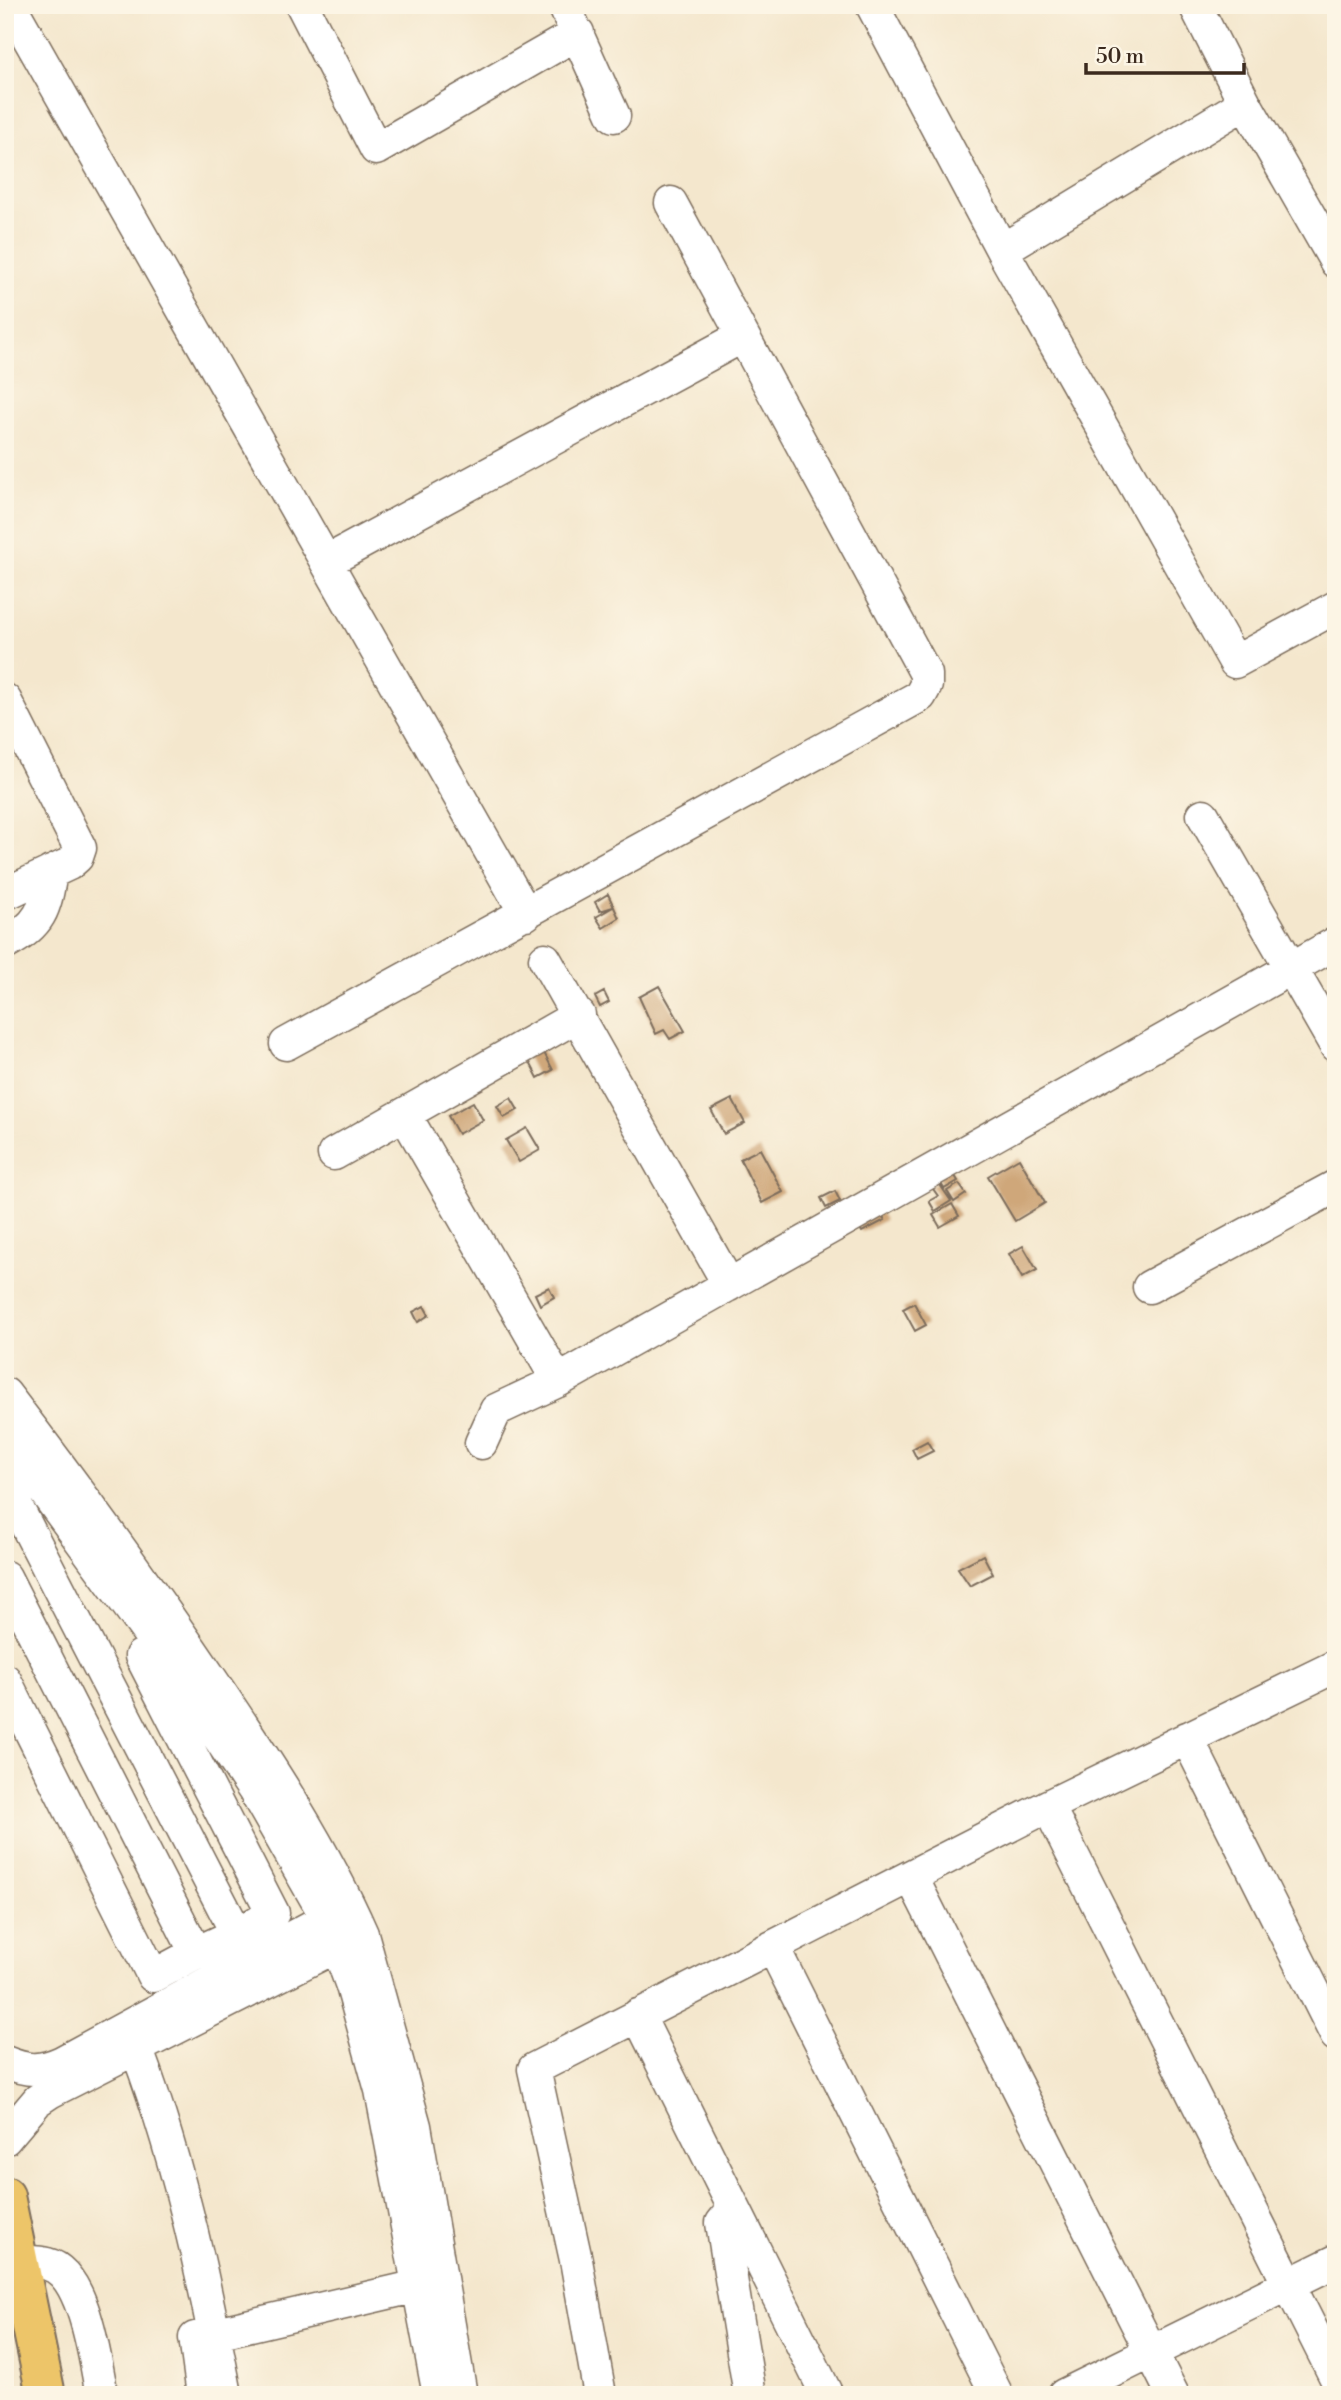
<svg xmlns="http://www.w3.org/2000/svg" width="1341" height="2400" viewBox="0 0 1341 2400" font-family="'Libre Bodoni',serif">
	<rect width="100%" height="100%" fill="#fcf5e5"/>
	<filter id="ink" filterUnits="userSpaceOnUse"><feTurbulence type="fractalNoise" baseFrequency=".0143" numOctaves="2"/><feDisplacementMap in="SourceGraphic" scale="14" xChannelSelector="R" yChannelSelector="G"/><feConvolveMatrix kernelMatrix="1 2 1 2 8 2 1 2 1" color-interpolation-filters="sRGB"/></filter>
	<filter id="wash" filterUnits="userSpaceOnUse"><feTurbulence type="fractalNoise" baseFrequency=".00686" numOctaves="4" result="noise"/><feDisplacementMap in="SourceGraphic" scale="28" xChannelSelector="R" yChannelSelector="G"/><feGaussianBlur stdDeviation="1.57" result="paint"/><feColorMatrix in="noise" values="0 0 0 0 0 0 0 0 0 0 0 0 0 0 0 0 0 1.4 0 .05"/><feComposite in="paint" operator="in"/></filter>
	<g filter="url(#wash)">
		<rect width="100%" height="100%" fill="#f4e7cd"/>
		<g id="blocks">
			<path fill="#cfa77a" d="M608,894L619,918L603,928L596,917L613,907L600,911L595,902Z
				M659,986L685,1031L670,1039L664,1030L656,1034L639,997Z
				M604,992L609,1002L600,1007L595,997Z
				M540,1045L553,1070L538,1078L525,1053Z
				M511,1098L518,1110L504,1118L497,1106Z
				M732,1099L745,1123L724,1134L711,1110Z
				M473,1102L483,1120L458,1134L448,1116Z
				M527,1128L540,1150L519,1162L506,1140Z
				M760,1149L783,1192L762,1203L740,1159Z
				M1019,1158L1045,1203L1015,1221L988,1176Z
				M949,1166L958,1181L944,1189L936,1174Z
				M938,1182L951,1201L935,1211L929,1201L938,1196L931,1186Z
				M959,1184L966,1194L954,1202L947,1191Z
				M835,1191L840,1201L826,1208L821,1198Z
				M952,1204L959,1216L940,1227L933,1215Z
				M878,1208L885,1220L862,1232L855,1220Z
				M1023,1246L1037,1270L1022,1278L1009,1254Z
				M549,1287L554,1297L540,1305L535,1294Z
				M914,1303L926,1325L915,1331L903,1309Z
				M424,1306L429,1315L418,1322L413,1312Z
				M927,1441L933,1451L917,1459L912,1449Z
				M983,1555L993,1574L970,1586L958,1568Z"/>
		</g>
	</g>
	<g filter="url(#ink)">
		<use href="#blocks" fill-opacity="0" stroke="#7c6c5b" stroke-width="2"/>
		<g fill="none" stroke-linecap="round" stroke-linejoin="round">
			<defs>
				<path id="minor" d="M10,5L526,914
					M302,5L376,149L578,33
					M564,5L614,116
					M872,5L1002,250L1235,662L1336,607
					M1195,5L1245,103L1336,262
					M1002,250L1245,103
					M326,562L743,336
					M5,700L80,848L77,857L69,864L5,894
					M1203,815L1336,1046
					M5,944C41,925 45,910 51,872
					M545,959L729,1285
					M286,1044L920,696L926,685V674L671,203
					M405,1115L558,1381
					M334,1154L579,1015
					M1149,1287L1336,1186
					M5,1394C80,1491 151,1590 220,1692C272,1769 324,1848 362,1934L415,2126L461,2395
					M5,1437L157,1645L254,1790L327,1918L352,1986L381,2090L439,2395
					M481,1443L496,1410L558,1381L1336,943
					M5,1484L237,1934L196,1953
					M5,1577L196,1953L153,1976L5,1680
					M141,1656L273,1913L237,1934
					M1187,1738L1336,2035
					M1048,1806L1336,2378
					M911,1876L1173,2395
					M773,1947L997,2395
					M638,2015L827,2395
					M130,2032C176,2148 203,2273 226,2395
					M5,2062C27,2071 40,2072 62,2062L346,1908
					M5,2139L38,2100L50,2092L355,1937
					M734,2208L722,2223L750,2395
					M19,2262C28,2262 38,2261 47,2264C85,2273 95,2361 102,2395
					M195,2338L418,2286
					M196,2344L203,2395
					M600,2395L576,2260L534,2069L1048,1806L1336,1666
					M1064,2395L1336,2261"/>
				<path id="major" d="M5,2196L46,2395"/>
			</defs>
			<use href="#minor" stroke="#7c6c5b" stroke-width="35"/>
			<use href="#major" stroke="#7c6c5b" stroke-width="42"/>
			<use href="#minor" stroke="#fff" stroke-width="32"/>
			<use href="#major" stroke="#edc569" stroke-width="38"/>
		</g>
	</g>
	<rect width="1341" height="2400" fill="none" stroke="#fcf5e5" stroke-width="28"/>
	<path d="M1086 63v10h158v-10" fill="none" stroke="#3b2a1e" stroke-width="3.5"/>
	<text x="1096" y="63" font-size="21" fill="#3b2a1e" stroke="#fcf5e5" stroke-width="5" paint-order="stroke">50 m</text>
</svg>
